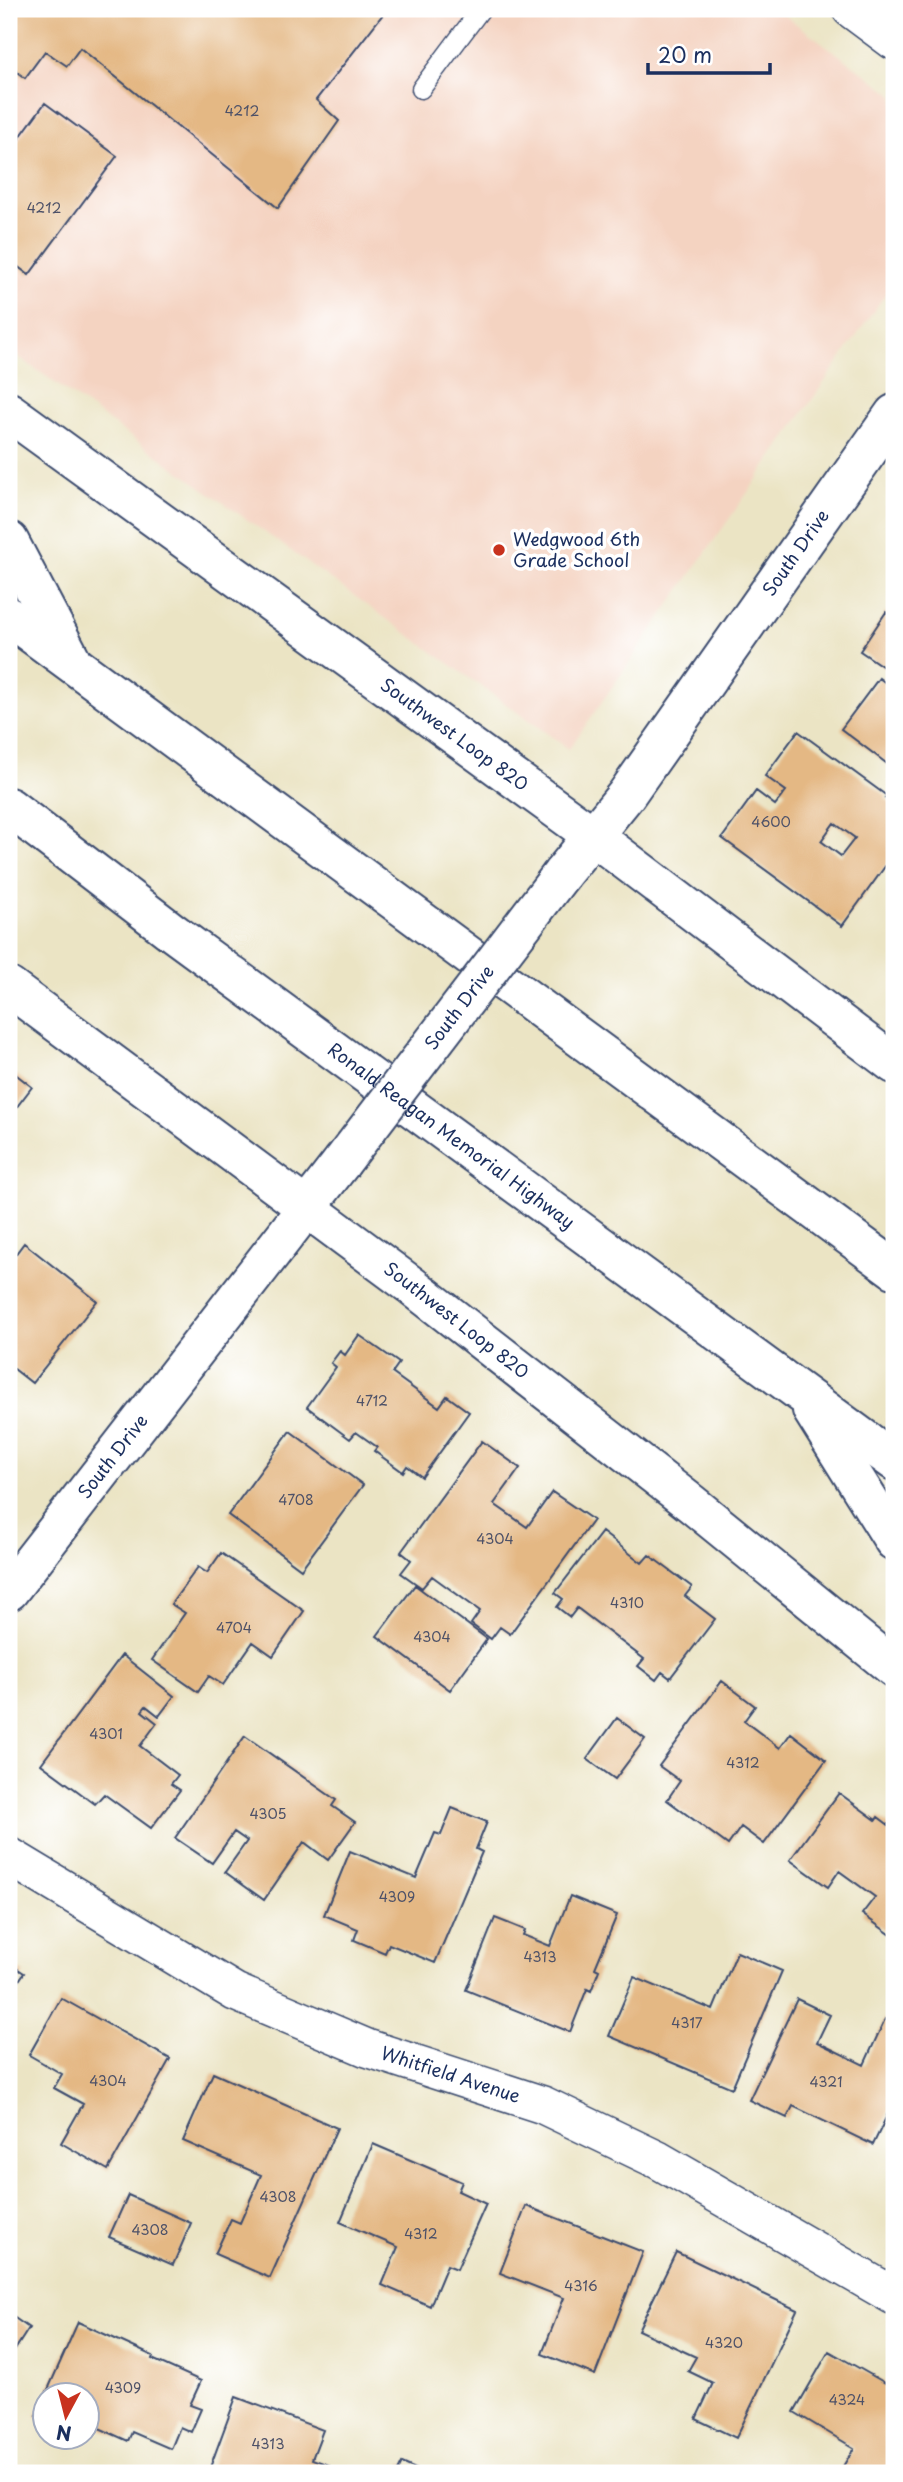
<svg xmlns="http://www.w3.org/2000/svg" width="903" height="2482" viewBox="0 0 903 2482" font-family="'Playpen Sans',sans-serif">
	<rect width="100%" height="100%" fill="#fff"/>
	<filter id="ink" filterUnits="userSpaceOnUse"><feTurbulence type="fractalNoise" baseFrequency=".0143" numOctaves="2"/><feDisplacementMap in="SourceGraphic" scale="14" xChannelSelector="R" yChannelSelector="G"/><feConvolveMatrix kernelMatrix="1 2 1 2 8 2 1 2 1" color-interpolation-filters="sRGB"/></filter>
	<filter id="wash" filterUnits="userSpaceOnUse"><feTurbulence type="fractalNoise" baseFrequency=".00686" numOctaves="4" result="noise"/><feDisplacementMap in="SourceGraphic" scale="28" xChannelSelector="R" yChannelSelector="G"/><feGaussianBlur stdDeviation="1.57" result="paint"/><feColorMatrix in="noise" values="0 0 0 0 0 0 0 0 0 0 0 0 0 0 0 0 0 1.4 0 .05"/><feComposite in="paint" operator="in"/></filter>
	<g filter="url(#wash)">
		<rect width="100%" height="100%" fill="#ebe4c4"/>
		<path fill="#f4d3c1" d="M9,9H776L894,95V282L569,749L9,350Z"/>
		<g id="blocks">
			<path fill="#e4b884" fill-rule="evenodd" d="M9,9H387L316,100L339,121L278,208L80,48L67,66L45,51L25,78L9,66Z
				M45,103L117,156L29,275L9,260V152Z
				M886,612L894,617V674L860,651Z
				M879,678L894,689V769L841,729Z
				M798,731L887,796L885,798L894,805V854L842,926L722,838L756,791L775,805L786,791L765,776ZM834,823L855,838L841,856L821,841Z
				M9,1069L32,1087L9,1117Z
				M24,1243L97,1301L32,1383L9,1365V1263Z
				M359,1335L399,1363L392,1373L439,1407L447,1396L469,1412L422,1477L407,1466L403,1472L374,1451L377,1447L356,1432L350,1439L307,1407L336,1367L331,1363L340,1351L345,1355Z
				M290,1431L363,1485L301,1569L228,1515Z
				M482,1441L520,1468L494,1504L527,1527L552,1492L593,1520L510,1634L500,1627L491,1639L471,1624L480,1611L432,1576L422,1588L401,1573L411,1560L401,1552Z
				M602,1532L642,1563L649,1555L692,1587L685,1596L715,1619L670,1678L662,1672L656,1680L638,1666L644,1659L577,1608L570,1617L557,1607L563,1599L555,1593Z
				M221,1553L304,1611L273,1656L253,1642L223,1685L209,1676L198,1692L152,1660L185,1613L171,1604L198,1567L207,1573Z
				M415,1585L487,1639L450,1690L377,1636Z
				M122,1655L174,1696L159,1716L146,1706L142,1711L157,1723L140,1746L178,1775L171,1784L180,1790L151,1828L104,1794L95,1804L41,1764Z
				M722,1681L755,1706L744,1721L780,1748L791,1733L826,1760L764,1844L741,1827L728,1845L667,1800L680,1781L659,1766Z
				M617,1718L645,1739L615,1779L587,1759Z
				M245,1736L336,1800L332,1806L355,1822L328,1860L304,1842L264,1900L225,1872L247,1841L234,1832L212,1863L175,1838Z
				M839,1793L876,1820L878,1817L894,1829V1937L862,1914L875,1897L839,1871L828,1887L790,1860Z
				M452,1808L487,1822L476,1849L482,1852L435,1963L389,1944L385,1953L354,1940L358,1929L324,1915L350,1851L416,1878L435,1833L441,1835Z
				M570,1896L617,1915L595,1968L599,1970L591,1991L587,1989L570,2032L466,1990L495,1918L525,1930L523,1935L550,1946Z
				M737,1952L782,1971L732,2088L609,2036L634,1977L713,2010Z
				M9,1963L24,1973L9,1995Z
				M61,1998L170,2059L108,2170L61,2143L83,2104L54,2088L62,2074L29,2055Z
				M797,1999L830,2015L817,2042L864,2065L885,2019L894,2023V2101L873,2145L793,2106L787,2118L749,2100Z
				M213,2073L337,2128L270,2278L215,2254L231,2219L240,2223L261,2175L183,2141Z
				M373,2144L462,2182L458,2191L486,2204L457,2269L447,2265L430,2306L382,2285L398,2247L340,2222Z
				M128,2195L191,2223L173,2265L109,2237Z
				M526,2206L643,2252L595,2375L542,2354L564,2298L500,2273Z
				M676,2252L797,2310L736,2438L696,2419L713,2383L688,2371L696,2357L638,2330Z
				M9,2314L29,2328L9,2359Z
				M78,2322L153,2356L152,2359L201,2381L190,2405L201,2409L191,2432L180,2427L171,2449L132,2432L128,2441L88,2423V2394H46Z
				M829,2351L894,2388V2473H839L854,2448L794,2412Z
				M46,2395V2421L36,2416Z
				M236,2397L323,2430L312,2459L329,2465L326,2473H208Z
				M402,2463L424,2473H397Z"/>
		</g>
	</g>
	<g filter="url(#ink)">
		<use href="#blocks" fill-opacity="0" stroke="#3a4a6d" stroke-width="2"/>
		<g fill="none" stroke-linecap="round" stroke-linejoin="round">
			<defs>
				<path id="lane" d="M421,89L481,9"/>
				<g id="street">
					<path d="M851,9L894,41"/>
					<path id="s1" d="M9,1856L235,1992L367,2048L543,2105L658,2160L894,2296"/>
				</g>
				<g id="secondary">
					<path id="s2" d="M9,412L592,835L894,1064"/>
					<path id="s3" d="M561,875L626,795L894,414"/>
					<path id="s4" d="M9,987L412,1286L692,1504L894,1668"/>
					<path id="s5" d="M9,1591L342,1162"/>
				</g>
				<g id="highway">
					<path d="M9,541L71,659"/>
					<path d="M9,617L894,1269"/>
					<path id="s6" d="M9,807L171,931L894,1461"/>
					<path d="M812,1410L894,1541"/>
				</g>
			</defs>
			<use href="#lane" stroke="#3a4a6d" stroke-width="21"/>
			<use href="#street" stroke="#3a4a6d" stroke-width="40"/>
			<use href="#secondary" stroke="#3a4a6d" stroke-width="42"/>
			<use href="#highway" stroke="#3a4a6d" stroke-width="42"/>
			<use href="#lane" stroke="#fff" stroke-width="18"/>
			<use href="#street" stroke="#fff" stroke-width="37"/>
			<use href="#secondary" stroke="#fff" stroke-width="38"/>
			<use href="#highway" stroke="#fff" stroke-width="38"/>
			<defs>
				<g id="secondary-bridge">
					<path id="s7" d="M342,1162L561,875"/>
				</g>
			</defs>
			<use href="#secondary-bridge" stroke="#3a4a6d" stroke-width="42" stroke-linecap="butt"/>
			<use href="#secondary-bridge" stroke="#fff" stroke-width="38"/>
		</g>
	</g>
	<circle fill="#c8321e" stroke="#fff" stroke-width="2.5" cx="499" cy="550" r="7"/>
	<g text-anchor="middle" stroke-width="7" stroke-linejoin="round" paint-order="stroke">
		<g font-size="14" fill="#4d5168">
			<text x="242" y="116">4212</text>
			<text x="44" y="213">4212</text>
			<text x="771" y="827">4600</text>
			<text x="372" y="1406">4712</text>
			<text x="296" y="1505">4708</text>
			<text x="495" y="1544">4304</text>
			<text x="627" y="1608">4310</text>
			<text x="234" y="1633">4704</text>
			<text x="432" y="1642">4304</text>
			<text x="106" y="1739">4301</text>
			<text x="743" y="1768">4312</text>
			<text x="268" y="1819">4305</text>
			<text x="397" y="1902">4309</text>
			<text x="540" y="1962">4313</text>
			<text x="687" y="2028">4317</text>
			<text x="108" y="2086">4304</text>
			<text x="826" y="2087">4321</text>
			<text x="278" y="2202">4308</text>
			<text x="150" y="2235">4308</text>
			<text x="421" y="2239">4312</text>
			<text x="581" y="2291">4316</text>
			<text x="724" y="2348">4320</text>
			<text x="123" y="2393">4309</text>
			<text x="847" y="2405">4324</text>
			<text x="268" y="2449">4313</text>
		</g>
		<g font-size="18" fill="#1b2f5e" stroke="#fff" text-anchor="start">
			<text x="513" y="546">Wedgwood 6th<tspan x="513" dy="21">Grade School</tspan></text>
		</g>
		<g font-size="18" fill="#1b2f5e" stroke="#fff">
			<text dy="6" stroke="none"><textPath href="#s3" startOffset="399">South Drive</textPath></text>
			<text dy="6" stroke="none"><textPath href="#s2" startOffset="550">Southwest Loop 820</textPath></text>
			<text dy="6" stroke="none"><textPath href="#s7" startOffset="194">South Drive</textPath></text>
			<text dy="6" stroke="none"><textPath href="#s6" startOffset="551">Ronald Reagan Memorial Highway</textPath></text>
			<text dy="6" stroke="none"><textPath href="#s4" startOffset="558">Southwest Loop 820</textPath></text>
			<text dy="6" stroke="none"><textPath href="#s5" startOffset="170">South Drive</textPath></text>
			<text dy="6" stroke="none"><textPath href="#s1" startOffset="495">Whitfield Avenue</textPath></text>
		</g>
	</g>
	<rect width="903" height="2482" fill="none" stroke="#fff" stroke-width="35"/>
	<g transform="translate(66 2416) rotate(187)"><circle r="33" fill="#ffffff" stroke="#a4acbf" stroke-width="2"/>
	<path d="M0-5L12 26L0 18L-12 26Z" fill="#c8321e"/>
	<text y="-10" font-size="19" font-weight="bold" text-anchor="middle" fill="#1b2f5e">N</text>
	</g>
	<path d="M648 63v10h122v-10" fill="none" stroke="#1b2f5e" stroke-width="3.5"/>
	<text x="658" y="63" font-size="21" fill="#1b2f5e" stroke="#ffffff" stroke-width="5" paint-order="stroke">20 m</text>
</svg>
